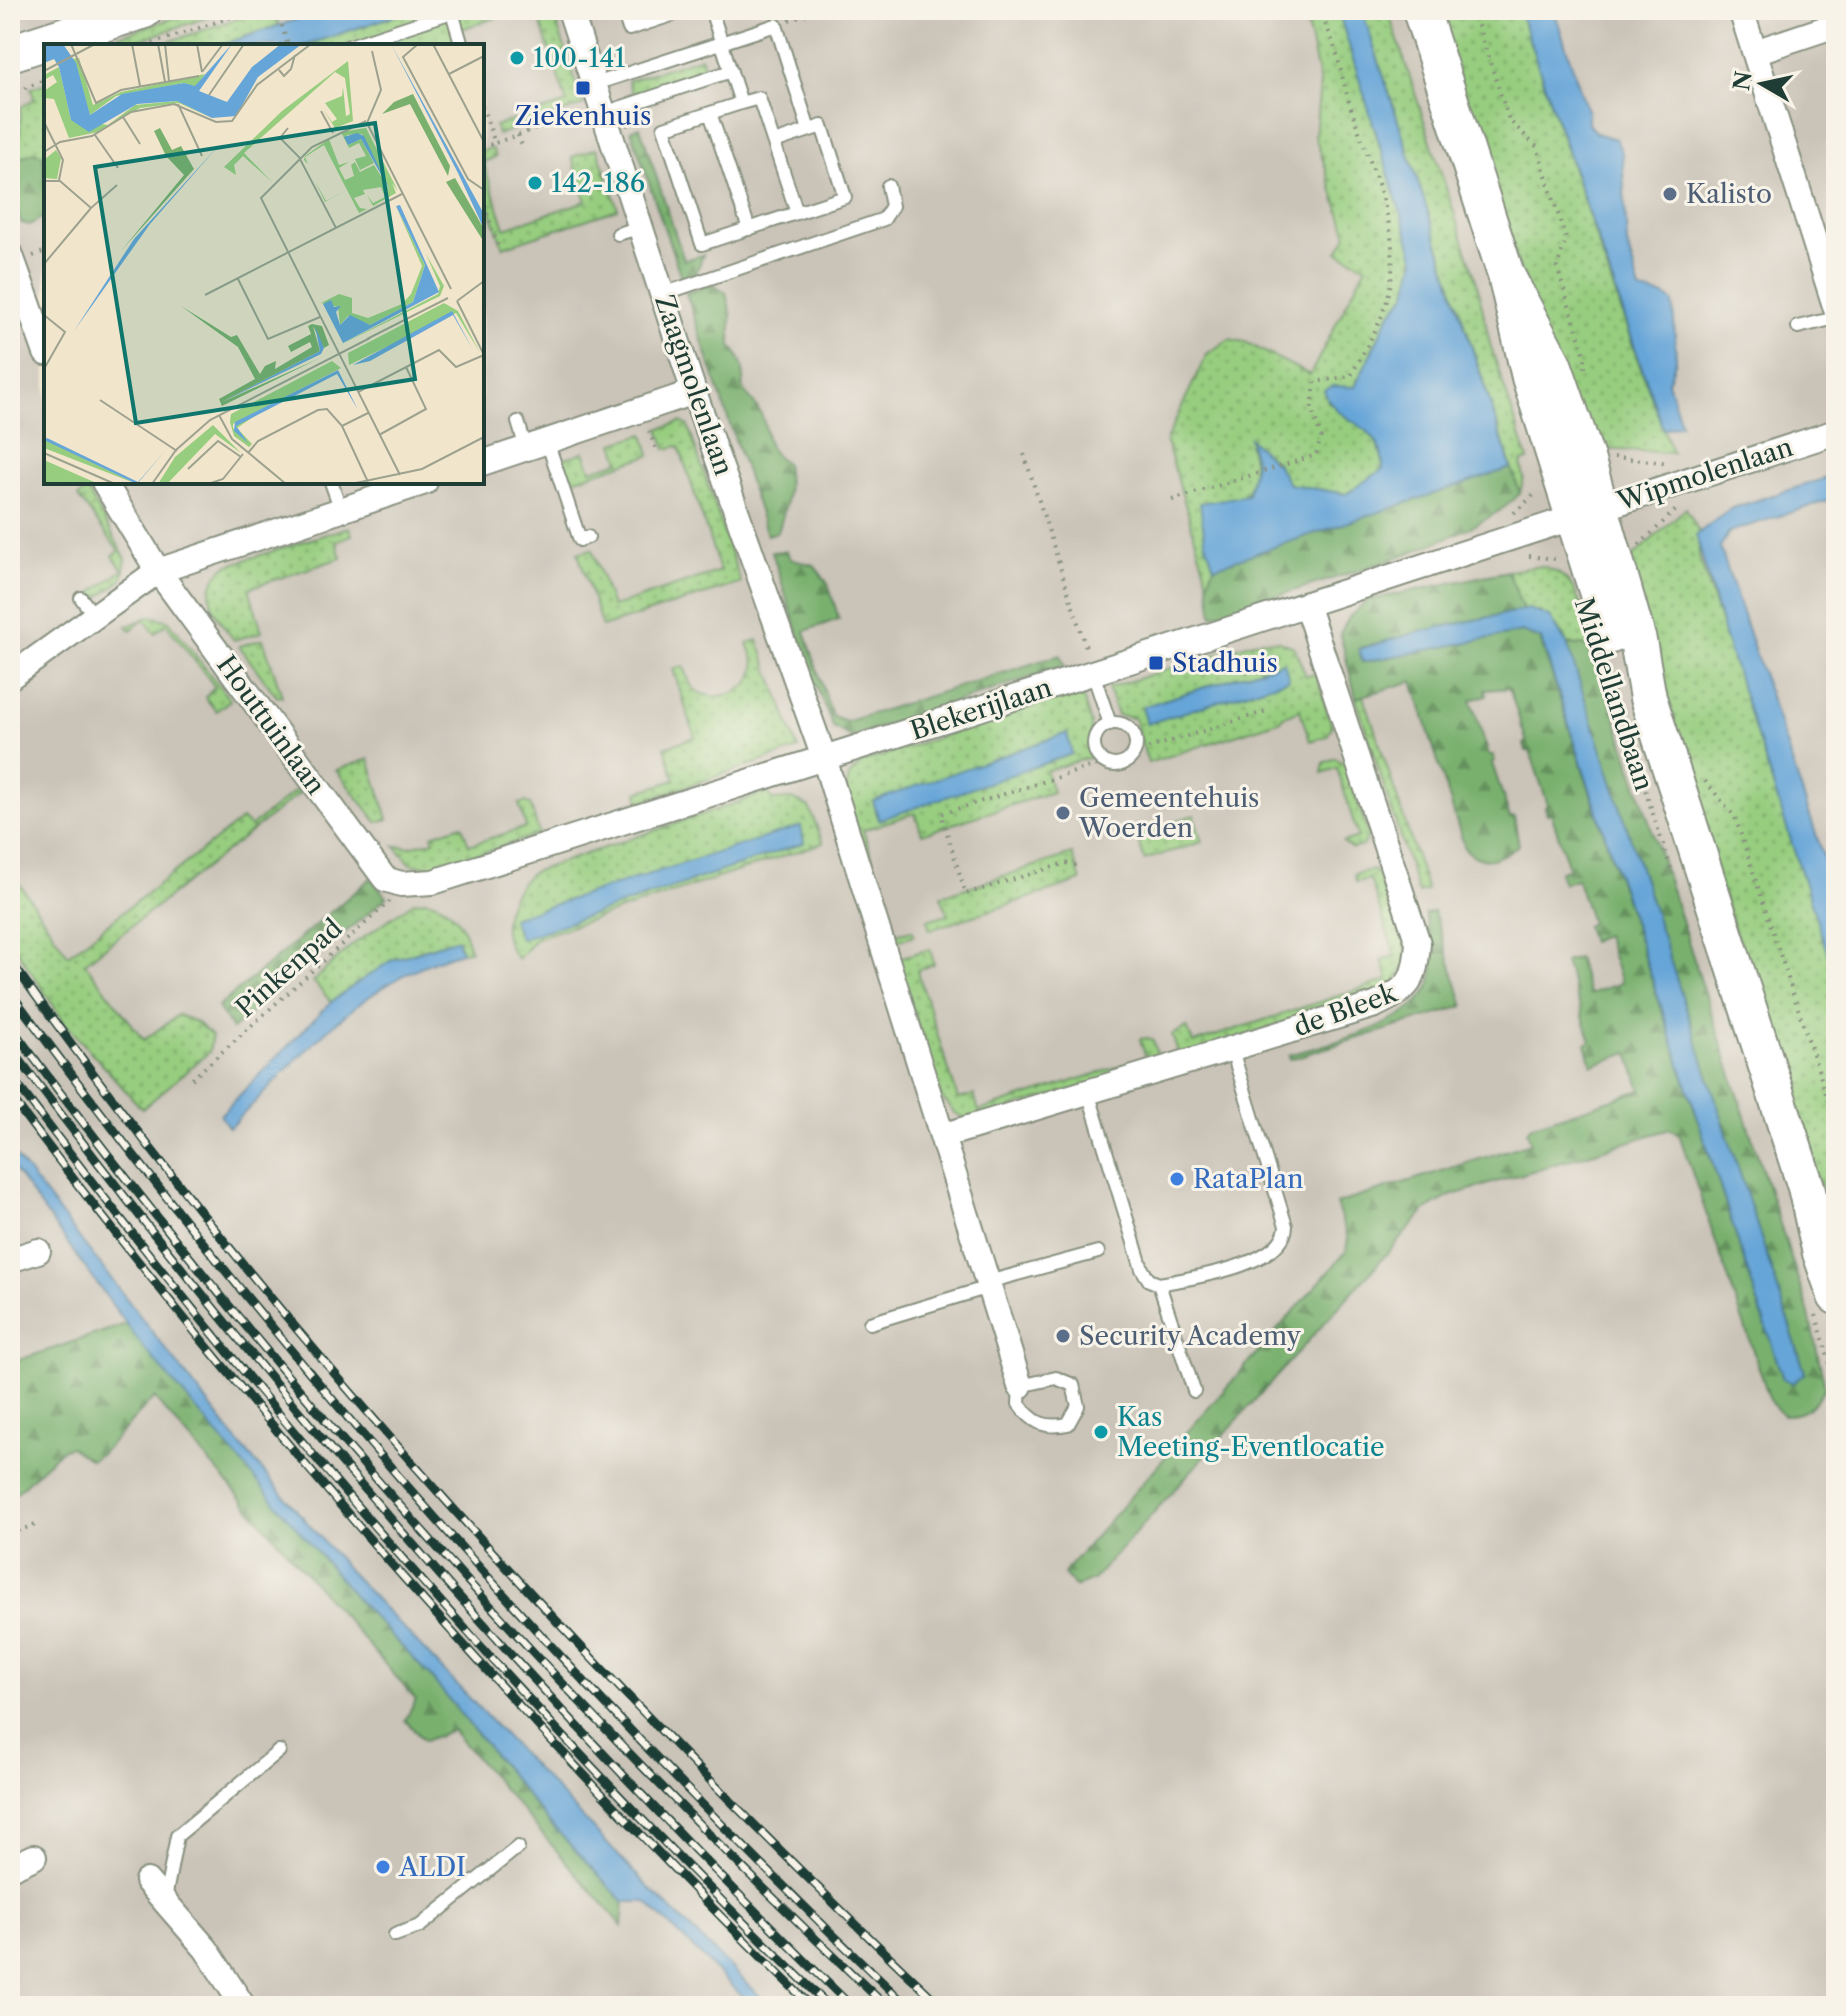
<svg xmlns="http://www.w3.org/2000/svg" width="1846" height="2016" viewBox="0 0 1846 2016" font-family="'Libre Caslon Text',serif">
	<defs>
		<pattern id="grass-dots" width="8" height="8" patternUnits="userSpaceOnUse" patternTransform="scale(2)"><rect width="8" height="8" fill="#97cd7f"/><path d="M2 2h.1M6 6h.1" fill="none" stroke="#7ba869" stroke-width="1.8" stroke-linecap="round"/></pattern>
		<pattern id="forest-firs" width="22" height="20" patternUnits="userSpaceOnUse" patternTransform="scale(2)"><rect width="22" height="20" fill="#79b06e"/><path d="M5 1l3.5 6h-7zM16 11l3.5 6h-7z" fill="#63905b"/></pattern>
	</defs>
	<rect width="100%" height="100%" fill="#f7f3e8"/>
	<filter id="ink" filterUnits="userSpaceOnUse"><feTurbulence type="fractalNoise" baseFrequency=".0125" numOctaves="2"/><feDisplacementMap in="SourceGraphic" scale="16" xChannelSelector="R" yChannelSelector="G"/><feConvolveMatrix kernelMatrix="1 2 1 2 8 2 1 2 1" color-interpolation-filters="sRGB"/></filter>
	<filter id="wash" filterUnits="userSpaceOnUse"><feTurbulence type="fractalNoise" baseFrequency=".006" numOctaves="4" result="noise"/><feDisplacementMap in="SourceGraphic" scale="32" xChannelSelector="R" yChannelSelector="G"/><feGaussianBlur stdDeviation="1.8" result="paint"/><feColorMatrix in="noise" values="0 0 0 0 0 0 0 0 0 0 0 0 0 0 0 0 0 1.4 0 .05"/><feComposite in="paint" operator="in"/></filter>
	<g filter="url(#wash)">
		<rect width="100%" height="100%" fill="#f1e5cb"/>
		<path fill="#cac3b8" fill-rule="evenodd" d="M10,10H1836V2006H10ZM46,46H482V482H46Z"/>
		<path fill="url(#grass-dots)" stroke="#5b855a" stroke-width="2" fill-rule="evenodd" d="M198,10H230L121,46H88Z
			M263,10H274L279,25L218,46H156Z
			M412,10H520L455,31L459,46H303Z
			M536,10H552L584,105L497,135L495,126L567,103Z
			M1304,10H1338L1415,259L1407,293L1389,315L1355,388L1333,386L1327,401C1353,420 1384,434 1383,469L1346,494L1289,484L1276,463L1255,444H1249C1265,487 1233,511 1205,540L1214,567L1208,582L1166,440L1207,354L1229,339L1245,342L1310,375L1366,266L1338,252L1347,235L1315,136L1320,83Z
			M1362,10H1388L1477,283L1490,344L1528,460L1521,462L1524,478L1520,493Z
			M1437,10H1519L1634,350L1672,453L1588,448L1531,306Z
			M701,57L705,69L632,94L628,81Z
			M46,83V202L42,164L10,166L11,149L19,148L21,107L34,99L31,88Z
			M492,148L496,157L483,162L505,228L586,201L572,157L597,148L618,209L503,247L482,186V151Z
			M681,422L688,426L741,583L602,627L578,553L592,549L612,607L720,571L679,446L666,449L659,429Z
			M644,434L650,455L570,481L563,459L584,452L591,470L620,461L614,443Z
			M87,490L126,559L122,580L97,599L93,592L123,570L113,556L119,551L78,497Z
			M1686,508L1698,530L1699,557L1836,979V1212L1813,1171L1720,885L1626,563Z
			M349,527L352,535L336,541L341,558L249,588L262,632L234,640C215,615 196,592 226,566Z
			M1541,566C1582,577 1580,609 1592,646L1567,644C1561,627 1543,609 1523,610L1508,571Z
			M151,616L169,621L230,700L216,711L205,697L215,687L166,624L155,633L144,619L131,630L127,626Z
			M263,639L282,696L277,697L239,646Z
			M758,640L798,749L640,802L638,792L675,780L665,747L695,737L673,669L684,666C687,673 688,684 694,689C711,705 754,693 755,667C755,660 750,650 748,643Z
			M1260,640L1279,641L1294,647L1306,676L1316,674L1332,726L1327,736L1310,741L1300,710L1282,717V720L1148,763L1134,718L1117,715L1108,688ZM1283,662L1288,679L1147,723L1143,707Z
			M1071,694L1083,697L1091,724V757L1046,771L1052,792L922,834L915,813L863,830L896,934L912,930L914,935L891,943L845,795L849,776L863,762ZM1070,742L879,819L877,812Z
			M1364,696L1427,890L1418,893L1356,698Z
			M1335,758L1345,764L1369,836L1362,846L1352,849L1343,842L1358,837L1337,768L1322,773L1324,763Z
			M369,759L388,819L377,822L336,770Z
			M299,788L301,792L85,963L144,1040L178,1015L196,1022L212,1036L209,1052L142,1109L65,1023L10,940V870L68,955L242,819L250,827Z
			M768,792L772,800L792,799L809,807L823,843L536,938L518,959C493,933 507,892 533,872Z
			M526,802L531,806L539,834L437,868L411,864L395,846L409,847L434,841L432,835L462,825L469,845L526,827L519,804Z
			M1194,815L1202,842L1144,860L1136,833Z
			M1072,854L1081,881L930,930L927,920L948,914L941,896Z
			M1372,870L1382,877L1406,948L1408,960L1391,990L1180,1059L1172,1035L1187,1027L1193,1043L1388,980L1382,960L1395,956L1370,879L1356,882L1354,874Z
			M426,900C454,906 464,925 470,951L461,952L457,939L392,960L331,1002L313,981L351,946L414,902Z
			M930,949L934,964L917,970L958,1099L974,1095L979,1111L1146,1058L1140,1039L1146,1038L1153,1040L1160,1065L969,1120L954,1113L941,1097L896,959Z"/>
		<path fill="url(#forest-firs)" stroke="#4c7651" stroke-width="2" d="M640,127L684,260L703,255L695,276L682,280L631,130Z
			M35,152L43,155L46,215L30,225L21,223L10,186V166L21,157Z
			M712,285L726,292L731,314V346C741,358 747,371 742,386C747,399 759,405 763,419C770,441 762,445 786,464C790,489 786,508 778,532L767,535L686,293Z
			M1511,468L1520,493C1481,542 1281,593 1213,615L1208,582L1214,567Z
			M787,551L790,559L814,565L828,584L839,619L805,631L832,716L846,722L1060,655L1064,666L851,737L833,727L809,668L772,552Z
			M1508,571L1523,610L1422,631L1360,648L1362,662L1522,632L1540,639L1783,1379L1793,1383L1805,1373L1567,644L1592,646L1808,1310L1825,1387C1814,1405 1805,1416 1783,1415L1771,1403L1679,1134L1670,1129L1450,1196L1426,1210L1093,1580L1076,1587L1064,1574L1071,1564L1346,1252L1348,1238L1336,1204L1531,1143L1527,1131L1531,1126L1641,1090L1629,1053L1592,1065L1586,1044L1591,1041L1565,962L1577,958L1589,994L1621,983L1605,935L1591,942L1586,926L1591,923L1577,879L1563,883L1559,872L1569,868L1551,813L1547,814L1545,807L1548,805L1530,751H1526L1524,744L1527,743L1509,688L1485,690L1486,695L1471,700L1489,755H1493L1495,761L1492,763L1510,818L1514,817L1519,845C1499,858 1485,868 1465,849L1413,681L1356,698L1340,634L1350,616L1369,600Z
			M371,878L387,897L232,1029L218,1007Z
			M1434,912L1464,1006L1290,1059L1289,1055C1328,1043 1425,1024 1432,977C1435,956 1429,935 1425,914Z
			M126,1324L364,1607L430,1676L546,1819L624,1902L622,1926L452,1730L424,1741L405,1720L416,1700L154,1398L102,1453L90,1460L70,1447L61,1450L10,1499V1363Z"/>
		<path fill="#66a5d8" stroke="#427186" stroke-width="2" d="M325,10H412L303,46H218Z
			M1338,10H1362L1511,468L1214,567L1205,540L1200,503L1248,495L1255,461L1249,438L1276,463L1289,484L1346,494L1383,469C1384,420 1335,426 1324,390L1333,386L1355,387L1389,315L1407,293L1415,259Z
			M1519,10H1554L1588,114V124L1596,133L1616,139L1622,153L1627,244L1640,291L1664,296L1673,302L1676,360L1668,382L1681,424L1663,429Z
			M1836,475V498L1729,532L1720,547L1836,894V979L1725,638L1696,535L1730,509Z
			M1529,609L1550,617L1567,644L1805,1373L1793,1383L1783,1379L1541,639L1522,632L1362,662L1359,649L1422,631Z
			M1284,662L1289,679L1147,724L1142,707Z
			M1067,733L1072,754L879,820L873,801Z
			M801,826L804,843L520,939L512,918Z
			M457,939L461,952C359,981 302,1057 229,1128L220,1115L331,1002L366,977L392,960Z
			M10,1149L239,1443L348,1570L651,1890L770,2006H752L646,1902H624L546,1819L430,1676L364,1607L143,1347L10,1164Z"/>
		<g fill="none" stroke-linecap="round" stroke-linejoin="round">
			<path stroke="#66a5d8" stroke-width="6" d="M398,42L400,46"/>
		</g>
	</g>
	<g filter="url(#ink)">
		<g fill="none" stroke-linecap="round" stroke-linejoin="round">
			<defs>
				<path id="service" d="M623,10L629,29L687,10
					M711,10L741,103L759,98L797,213
					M452,12L462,46
					M349,46L458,10
					M595,84L776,25L809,130
					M741,103L664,128L702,244L845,197L822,126L774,142
					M604,113L731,71
					M710,113L749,229
					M618,234L641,227
					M1818,253L1836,247
					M663,294L884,219L892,206L888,186
					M1798,327L1836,318
					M518,422L526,448
					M547,441L580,540L588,537
					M331,482L341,510
					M81,598L96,618
					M1093,673L1110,724
					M1094 744a21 21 0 1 1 42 0a21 21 0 1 1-42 0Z
					M1088,1092L1142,1269L1149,1280L1159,1284C1190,1278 1284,1266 1286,1226L1232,1050
					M988,1282L1098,1252
					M1159,1284L1194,1391
					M870,1323L989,1287
					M1056,1378L1073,1385L1078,1406L1068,1424C1045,1429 1033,1423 1019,1404L1020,1386Z
					M165,1899L177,1836L279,1751
					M395,1935L420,1926L518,1847"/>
				<path id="minor" d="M570,10L694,392L824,758L1020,1386
					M1741,10L1836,309
					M1755,52L1836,25
					M10,253L46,353
					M482,463L694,392
					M104,482L158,571L385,879L401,884L433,882L1215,634L1836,432
					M10,677L158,571L425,482
					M942,1136L1375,1005C1410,988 1415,982 1418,943L1306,604
					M10,1260L38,1251
					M10,1868L34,1857
					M147,1881L206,1949L243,2006"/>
				<path id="secondary" d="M1421,10L1506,275L1530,377L1611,635
					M10,53L144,10
					M1506,275L1553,364L1586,458L1638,641L1648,698L1806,1187L1821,1253L1836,1296"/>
			</defs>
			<use href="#service" stroke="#889180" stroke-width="16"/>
			<use href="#minor" stroke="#889180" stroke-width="28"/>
			<use href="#secondary" stroke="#889180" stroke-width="40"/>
			<path stroke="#889180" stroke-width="4" stroke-dasharray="2 6" stroke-linecap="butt" d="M277,10L288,46
				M1473,10L1509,120L1537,147L1566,239L1557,267L1585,356V368
				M10,16L40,10
				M789,20L819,10
				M145,46L252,10
				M482,77H484
				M10,95L46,79
				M482,106L495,143L581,113
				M627,125L653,117
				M518,135L523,148
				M482,147L495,143
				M482,198L498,245
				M33,256L46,251
				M649,431L657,452
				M1024,454L1087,651
				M1614,457L1669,463
				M1172,500L1316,455L1321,438L1312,408L1315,382L1351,376C1362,354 1376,332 1384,310C1410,236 1370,170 1349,102C1339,68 1337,40 1317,10
				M1514,513L1536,493
				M1639,545L1679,507
				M1529,556L1555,559
				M1603,661L1671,869
				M1133,753L1270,710
				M1705,781L1735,817L1836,1124
				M1076,865L1066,863L966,894L941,814L1106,762
				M192,1079L390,901
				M1816,1315L1836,1385
				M10,1533L39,1524"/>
			<use href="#service" stroke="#fff" stroke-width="12"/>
			<use href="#minor" stroke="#fff" stroke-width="24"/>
			<use href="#secondary" stroke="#fff" stroke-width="36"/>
			<defs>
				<path id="rail" d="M10,960C281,1340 602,1685 941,2006
					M10,992C278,1356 579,1695 907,2006
					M10,1026C271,1377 567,1706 886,2006
					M10,1047C265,1388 546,1709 851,2006
					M10,1075C260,1406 530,1719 829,2006
					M10,1096C254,1420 521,1722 811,2006"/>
			</defs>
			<use href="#rail" stroke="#1f3d34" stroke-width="9"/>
			<use href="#rail" stroke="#f7f3e8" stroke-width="6" stroke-dasharray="18" stroke-linecap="butt"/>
		</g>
	</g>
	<g fill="#0f9aa8" stroke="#f7f3e8" stroke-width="3">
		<circle cx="517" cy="58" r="8"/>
		<circle cx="535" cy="183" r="8"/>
		<circle cx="1101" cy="1432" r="8"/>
	</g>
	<g fill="#1a4fb4" stroke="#f7f3e8" stroke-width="3">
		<rect x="575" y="80" width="16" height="16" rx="4"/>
		<rect x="1148" y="655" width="16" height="16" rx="4"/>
	</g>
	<g fill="#5c6f8a" stroke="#f7f3e8" stroke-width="3">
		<circle cx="1670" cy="194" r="8"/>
		<circle cx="1063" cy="813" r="8"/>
		<circle cx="1063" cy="1336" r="8"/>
	</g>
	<g fill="#3f7fe0" stroke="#f7f3e8" stroke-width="3">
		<circle cx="1177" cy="1179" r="8"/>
		<circle cx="383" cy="1867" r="8"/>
	</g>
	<g text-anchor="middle" stroke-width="6" stroke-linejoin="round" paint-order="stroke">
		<g font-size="26" fill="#0d838f" stroke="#f7f3e8" text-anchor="start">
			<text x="533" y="67">100-141</text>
			<text x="551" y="192">142-186</text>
			<text x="1117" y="1426">Kas<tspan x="1117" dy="30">Meeting-Eventlocatie</tspan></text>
		</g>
		<g font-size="26" fill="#164399" stroke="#f7f3e8">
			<text x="583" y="125">Ziekenhuis</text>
			<text x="1172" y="672" text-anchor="start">Stadhuis</text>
		</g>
		<g font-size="26" fill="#4e5e75" stroke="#f7f3e8" text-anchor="start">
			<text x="1686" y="203">Kalisto</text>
			<text x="1079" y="807">Gemeentehuis<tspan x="1079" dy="30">Woerden</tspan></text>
			<text x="1079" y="1345">Security Academy</text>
		</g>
		<g font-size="26" fill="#1f3d34" stroke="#f7f3e8">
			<text transform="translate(694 385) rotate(71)" y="9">Zaagmolenlaan</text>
			<text transform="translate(1705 474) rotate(-18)" y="9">Wipmolenlaan</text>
			<text transform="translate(1614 694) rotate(72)" y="9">Middellandbaan</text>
			<text transform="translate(981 709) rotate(-18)" y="9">Blekerijlaan</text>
			<text transform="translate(271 725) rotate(54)" y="9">Houttuinlaan</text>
			<text transform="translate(289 968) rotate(-42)" y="9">Pinkenpad</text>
			<text transform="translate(1345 1010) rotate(-20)" y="9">de Bleek</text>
		</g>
		<g font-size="26" fill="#366cbe" stroke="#f7f3e8" text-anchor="start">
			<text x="1193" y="1188">RataPlan</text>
			<text x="399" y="1876">ALDI</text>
		</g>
	</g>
	<g transform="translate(44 44)">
		<rect width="440" height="440" fill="#f1e5cb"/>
		<path d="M35,14L49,61L77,48L161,30L151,43L140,39L72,52L46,71L28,15ZM304,17L309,77L291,84L279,65L288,78L293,75L281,59L298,52L299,43L302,72L291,78L306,70L301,34L291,28L200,109L228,138L199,112L190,121L192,131L180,123L238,67ZM15,23L27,76L64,81L91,61L133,57L138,59L168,74L135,59L96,64L54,88L25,94L10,55L0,54V47L13,38L9,31L0,36V31ZM322,84L354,147L348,139L352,149L329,162L323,151L329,159L341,153L337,143L319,146L321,150L310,154L316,164L323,165L315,169L303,146L281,158L271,137L282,157L303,146L280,101L261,113L264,120L260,116L261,112L285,95L295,121L305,118L295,124L301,136L310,132L307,121L311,118L316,128L330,121L347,148L318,90L303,91L304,101L317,95L330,119L316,126L311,115L322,112L315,99L305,104L297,88ZM12,106L17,114L13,135L0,134V116ZM352,162L381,221L369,258L326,281L304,272L296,281L294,263L277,259L295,250L308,254V269L324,274L358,260L367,250L378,222ZM382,210L400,242L396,252L296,301L394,250L396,242ZM400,259L414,267L436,309L412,269L305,321L304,309ZM288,317L297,324L189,380V384L204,397L193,388L191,383L193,381L215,369L193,384L208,400L205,403L190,392L186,378L187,370ZM169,381L197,409L171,390L123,440H114L131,413ZM0,396H2L93,440L0,404ZM0,416L34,431L55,440H0Z" fill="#97cd7f"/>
		<path d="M369,50L406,122L404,132L366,60L338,70L350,58ZM116,84L128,106L137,102L150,125L77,207L140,131L122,112L110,87ZM411,134L440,185L438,195L402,138ZM137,262L187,293L193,291L216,330L221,322L232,317L231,325L268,303L266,298L247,308L244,302L267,290L264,282L268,280L278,282L285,301L280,304L269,282L276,307L178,358L276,314L178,362L175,355L211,335L194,303Z" fill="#79b06e"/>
		<path d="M0,0H19L32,19L46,71L78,50L140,39L151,42L188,0L155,47L183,58L208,23L237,0H258L214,33L192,72L168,74L133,57L93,60L45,88L27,76L15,23L10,15L0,19ZM347,0L440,170V185L414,129ZM313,89L320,92L347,148L317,95L304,101L300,93ZM176,100L106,180L30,287L90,195ZM356,161L395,248L299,299L279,260L287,256L290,263L297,262L292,268L296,281L306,271L326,281L369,258L381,221L352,162ZM408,267L429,306L409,271L326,317L309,321ZM271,282L280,304L277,310L178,358L276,307ZM294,326L314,366L293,330L192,382L204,399L190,387L191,378ZM3,394L94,438L122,406L93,440L0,396Z" fill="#66a5d8"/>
		<path fill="none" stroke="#9da28f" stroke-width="2" d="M27,0L52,59L77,46L155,32M88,0L96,42M114,0L121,38M121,0L125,37M153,0L158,28M374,0L359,13L424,135L440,146M389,0L440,98M328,7L337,46L323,79L407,245M235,26L240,32L247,25L251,11M0,27L51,0M158,28L179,0M405,30L440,12M165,51L200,0M134,60L158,112M277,67L289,89M79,73L96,100M322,77L268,103L217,154L356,431M0,78L19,116L15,136M244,84L236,94L255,113L292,184M51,91L74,124M0,108L16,98L48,92L87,68L130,60L172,78L188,77L213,41L267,0M0,137H16L47,164L73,141M0,220L47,164M194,235L224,295L276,273M161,251L358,150M413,257L440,311M413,257L440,237M0,271L21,288L0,325M323,295L404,254M314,348L395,306L412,323L440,311M56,356L133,407M175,371L188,395L242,440M298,382L324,438M335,391L382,365L362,323M0,409L71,440M204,409L214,397L274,366L283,365L298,382L324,369M144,425L174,397L197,413M108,440L132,406L166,376L326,294M164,440L179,435L199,410M307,440L378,425L440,393"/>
		<path fill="#0f766e" fill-opacity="0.15" stroke="#0f766e" stroke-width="4" d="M331,79L371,335L92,379L51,123Z"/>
		<rect width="440" height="440" fill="none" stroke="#1f3d34" stroke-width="4"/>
	</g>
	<rect width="1846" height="2016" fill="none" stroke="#f7f3e8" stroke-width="40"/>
	<g transform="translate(1762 84) rotate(279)" stroke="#f7f3e8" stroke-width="6" paint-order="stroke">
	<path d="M0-6L14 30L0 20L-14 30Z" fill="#1f3d34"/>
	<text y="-12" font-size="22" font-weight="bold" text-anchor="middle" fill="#1f3d34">N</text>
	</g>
</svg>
